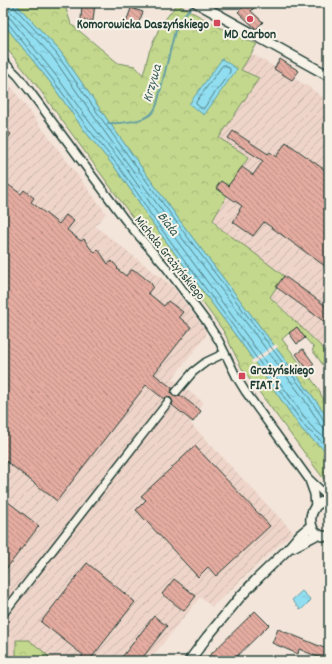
<svg xmlns="http://www.w3.org/2000/svg" width="332" height="664" viewBox="0 0 332 664" font-family="Dekko,sans-serif">
	<defs>
		<pattern id="industrial-furrows" width="10" height="10" patternUnits="userSpaceOnUse"><rect width="10" height="10" fill="#eed4c9"/><path d="M-1 1l2-2M0 10L10 0M9 11l2-2" fill="none" stroke="#ccb7ad"/></pattern>
		<pattern id="forest-crowns" width="20" height="18" patternUnits="userSpaceOnUse"><rect width="20" height="18" fill="#c3d88d"/><path d="M2 6a3 3 0 1 1 6 0M12 15a3 3 0 1 1 6 0" fill="none" stroke="#a7ba7a"/></pattern>
		<pattern id="water-ripples" width="26" height="14" patternUnits="userSpaceOnUse"><rect width="26" height="14" fill="#91def1"/><path d="M2 4q2-2 4 0t4 0M15 11q2-2 4 0t4 0" fill="none" stroke="#7dbfcf"/></pattern>
		<pattern id="building-back-hatch" width="6" height="6" patternUnits="userSpaceOnUse"><rect width="6" height="6" fill="#e4aba0"/><path d="M-1 5l2 2M0 0l6 6M5-1l2 2" fill="none" stroke="#b88c83"/></pattern>
	</defs>
	<rect width="100%" height="100%" fill="#f3e5da"/>
	<filter id="ink" filterUnits="userSpaceOnUse"><feTurbulence type="fractalNoise" baseFrequency=".025" numOctaves="2"/><feDisplacementMap in="SourceGraphic" scale="8" xChannelSelector="R" yChannelSelector="G"/><feConvolveMatrix kernelMatrix="1 2 1 2 8 2 1 2 1" color-interpolation-filters="sRGB"/></filter>
	<g filter="url(#ink)">
		<path fill="#eed4c9" d="M6,631L45,661H3V635Z"/>
		<path fill="url(#industrial-furrows)" d="M196,21L309,87L329,102V354L270,296L218,226L154,128Z
			M3,76L106,213L95,226L173,287L206,331V336L172,379L203,402L199,409L201,411L191,424L293,532L212,607L200,597L149,661H45L6,631L3,635Z"/>
		<path fill="url(#forest-crowns)" stroke="#718a60" d="M15,3H64L71,24L118,63L135,66L143,75L149,52L160,26L177,4L236,36L257,44L241,70L259,78L219,138L249,157L228,186L227,195L213,220L218,227L249,249L284,276L270,297L329,354V373L312,350L314,348L305,338L297,327L289,333L282,339L318,388L322,397L329,404V426L326,415L311,394L183,225L111,125L60,51Z
			M3,23L50,82L84,130L116,169L137,199L148,217L245,348L303,431L329,454V486L242,369L224,332L214,318L177,268L133,218L37,86L3,44Z
			M16,640H29L44,652L53,661H20L16,658Z"/>
		<path fill="url(#water-ripples)" stroke="#639ea5" d="M3,3H15L60,51L111,125L183,225L311,394L326,415L329,426V454L303,431L245,348L148,217L137,199L116,169L84,130L50,82L3,23Z
			M222,59L237,69L204,115L189,104Z
			M302,591L311,600L301,610L292,600Z"/>
		<path fill="#f3e5da" d="M276,344L278,347L253,364L251,361Z"/>
		<g fill="none" stroke-linecap="round" stroke-linejoin="round">
			<path stroke="#4d7d80" stroke-width="1" d="M8,3V7L10,11L52,56L104,131L176,230L304,399L317,419L320,425L324,429H329
				M13,3L14,7L56,53L108,128L180,227L308,396L322,417L324,422L326,424H329
				M3,16H7L11,19L57,77L91,124L123,164L144,194L156,212L252,343L310,425L329,442
				M3,21H6L8,23L53,80L87,127L119,167L140,197L151,215L248,346L306,428L329,448
				M225,65L230,69V72L204,108H201L196,104V102L222,66Z"/>
			<path stroke="#639ea5" stroke-width="2" d="M108,123C118,124 146,121 152,113C154,111 156,107 157,104L175,31L184,15L194,4
				M329,569L328,572L327,593L329,599"/>
		</g>
		<path fill="url(#building-back-hatch)" stroke="#1f3d34" d="M82,3H95L93,21L81,20Z
			M247,3H259L251,11L263,22L256,29L238,12Z
			M131,8L143,12L137,27L126,23Z
			M280,59L299,71L292,80L274,69Z
			M3,128L11,134L3,145Z
			M233,131L268,154L270,152L276,157L286,142L329,173V269L264,222L253,236L233,222L240,211L239,210L242,206L216,188L221,181L228,186L242,167L253,175L263,161L228,138Z
			M3,181L21,194L24,190L34,198L31,202L59,224L66,215L74,221L67,230L81,241L84,239L90,248L95,252L98,249L108,264L112,261L118,268L117,269L126,276L131,270L136,271L151,283L153,287L148,293L164,306L168,301L183,312L179,317L191,327L154,374L172,388L171,393L173,396L177,397L180,395L201,411L193,422L172,405L173,402L171,398L166,397L164,399L146,385L57,501L6,461L3,466Z
			M284,276L329,308V325L276,287Z
			M297,327L305,338L297,344L289,333Z
			M303,349L314,364L308,370L296,354Z
			M195,446L270,526L216,576L208,567L198,577L136,510L146,500L141,496Z
			M3,498L39,526L3,573Z
			M87,563L135,602L89,661H85L81,658L83,655L41,622Z
			M174,579L196,596L184,611L162,594Z
			M255,611L269,625L232,661H204Z
			M154,616L167,626L140,661H119Z
			M278,629L329,650L325,660L299,649L298,654L272,643Z"/>
		<g fill="none" stroke-linecap="round" stroke-linejoin="round">
			<defs>
				<path id="minor" d="M3,61L18,76L29,90L125,220L165,266L206,321L219,341L237,378L245,391L308,478L329,498
					M176,392L193,372L206,362L225,353
					M309,480L314,494L315,507
					M3,614L168,402"/>
				<path id="tertiary" d="M197,3L329,76
					M329,500C324,501 318,503 315,507C306,520 312,539 329,536
					M293,547L318,534
					M189,661L207,637L240,597L258,578L288,549L300,535L311,526"/>
			</defs>
			<use href="#minor" stroke="#1f3d34" stroke-width="10"/>
			<use href="#tertiary" stroke="#1f3d34" stroke-width="12"/>
			<use href="#minor" stroke="#f7f3e8" stroke-width="7"/>
			<use href="#tertiary" stroke="#f7f3e8" stroke-width="9"/>
		</g>
	</g>
	<g fill="#d1495b" stroke="#f7f3e8" stroke-width="1.5">
		<circle cx="250" cy="19" r="4"/>
		<rect x="213" y="19" width="8" height="8" rx="2"/>
		<rect x="238" y="372" width="8" height="8" rx="2"/>
	</g>
	<g text-anchor="middle" stroke-width="4" stroke-linejoin="round" paint-order="stroke">
		<g font-size="13" font-weight="bold" fill="#1f3d34" stroke="#f7f3e8" text-anchor="end">
			<text x="209" y="28">Komorowicka Daszyńskiego</text>
			<text x="250" y="38" text-anchor="middle">MD Carbon</text>
			<text x="250" y="374" text-anchor="start">Grażyńskiego<tspan x="250" dy="15">FIAT I</tspan></text>
		</g>
		<g font-size="13" fill="#1f3d34" stroke="#f7f3e8">
			<text transform="translate(171 257) rotate(51)" y="5">Michała Grażyńskiego</text>
		</g>
		<g font-size="14" font-style="italic" fill="#365d5a" stroke="#f7f3e8">
			<text transform="translate(151 83) rotate(-74)" y="5">Krzywa</text>
			<text transform="translate(169 223) rotate(53)" y="5">Biała</text>
		</g>
	</g>
	<rect width="332" height="664" fill="none" stroke="#f7f3e8" stroke-width="16"/>
	<rect x="8" y="8" width="316" height="648" fill="none" stroke="#1f3d34" stroke-width="1.5" filter="url(#ink)"/>
</svg>
